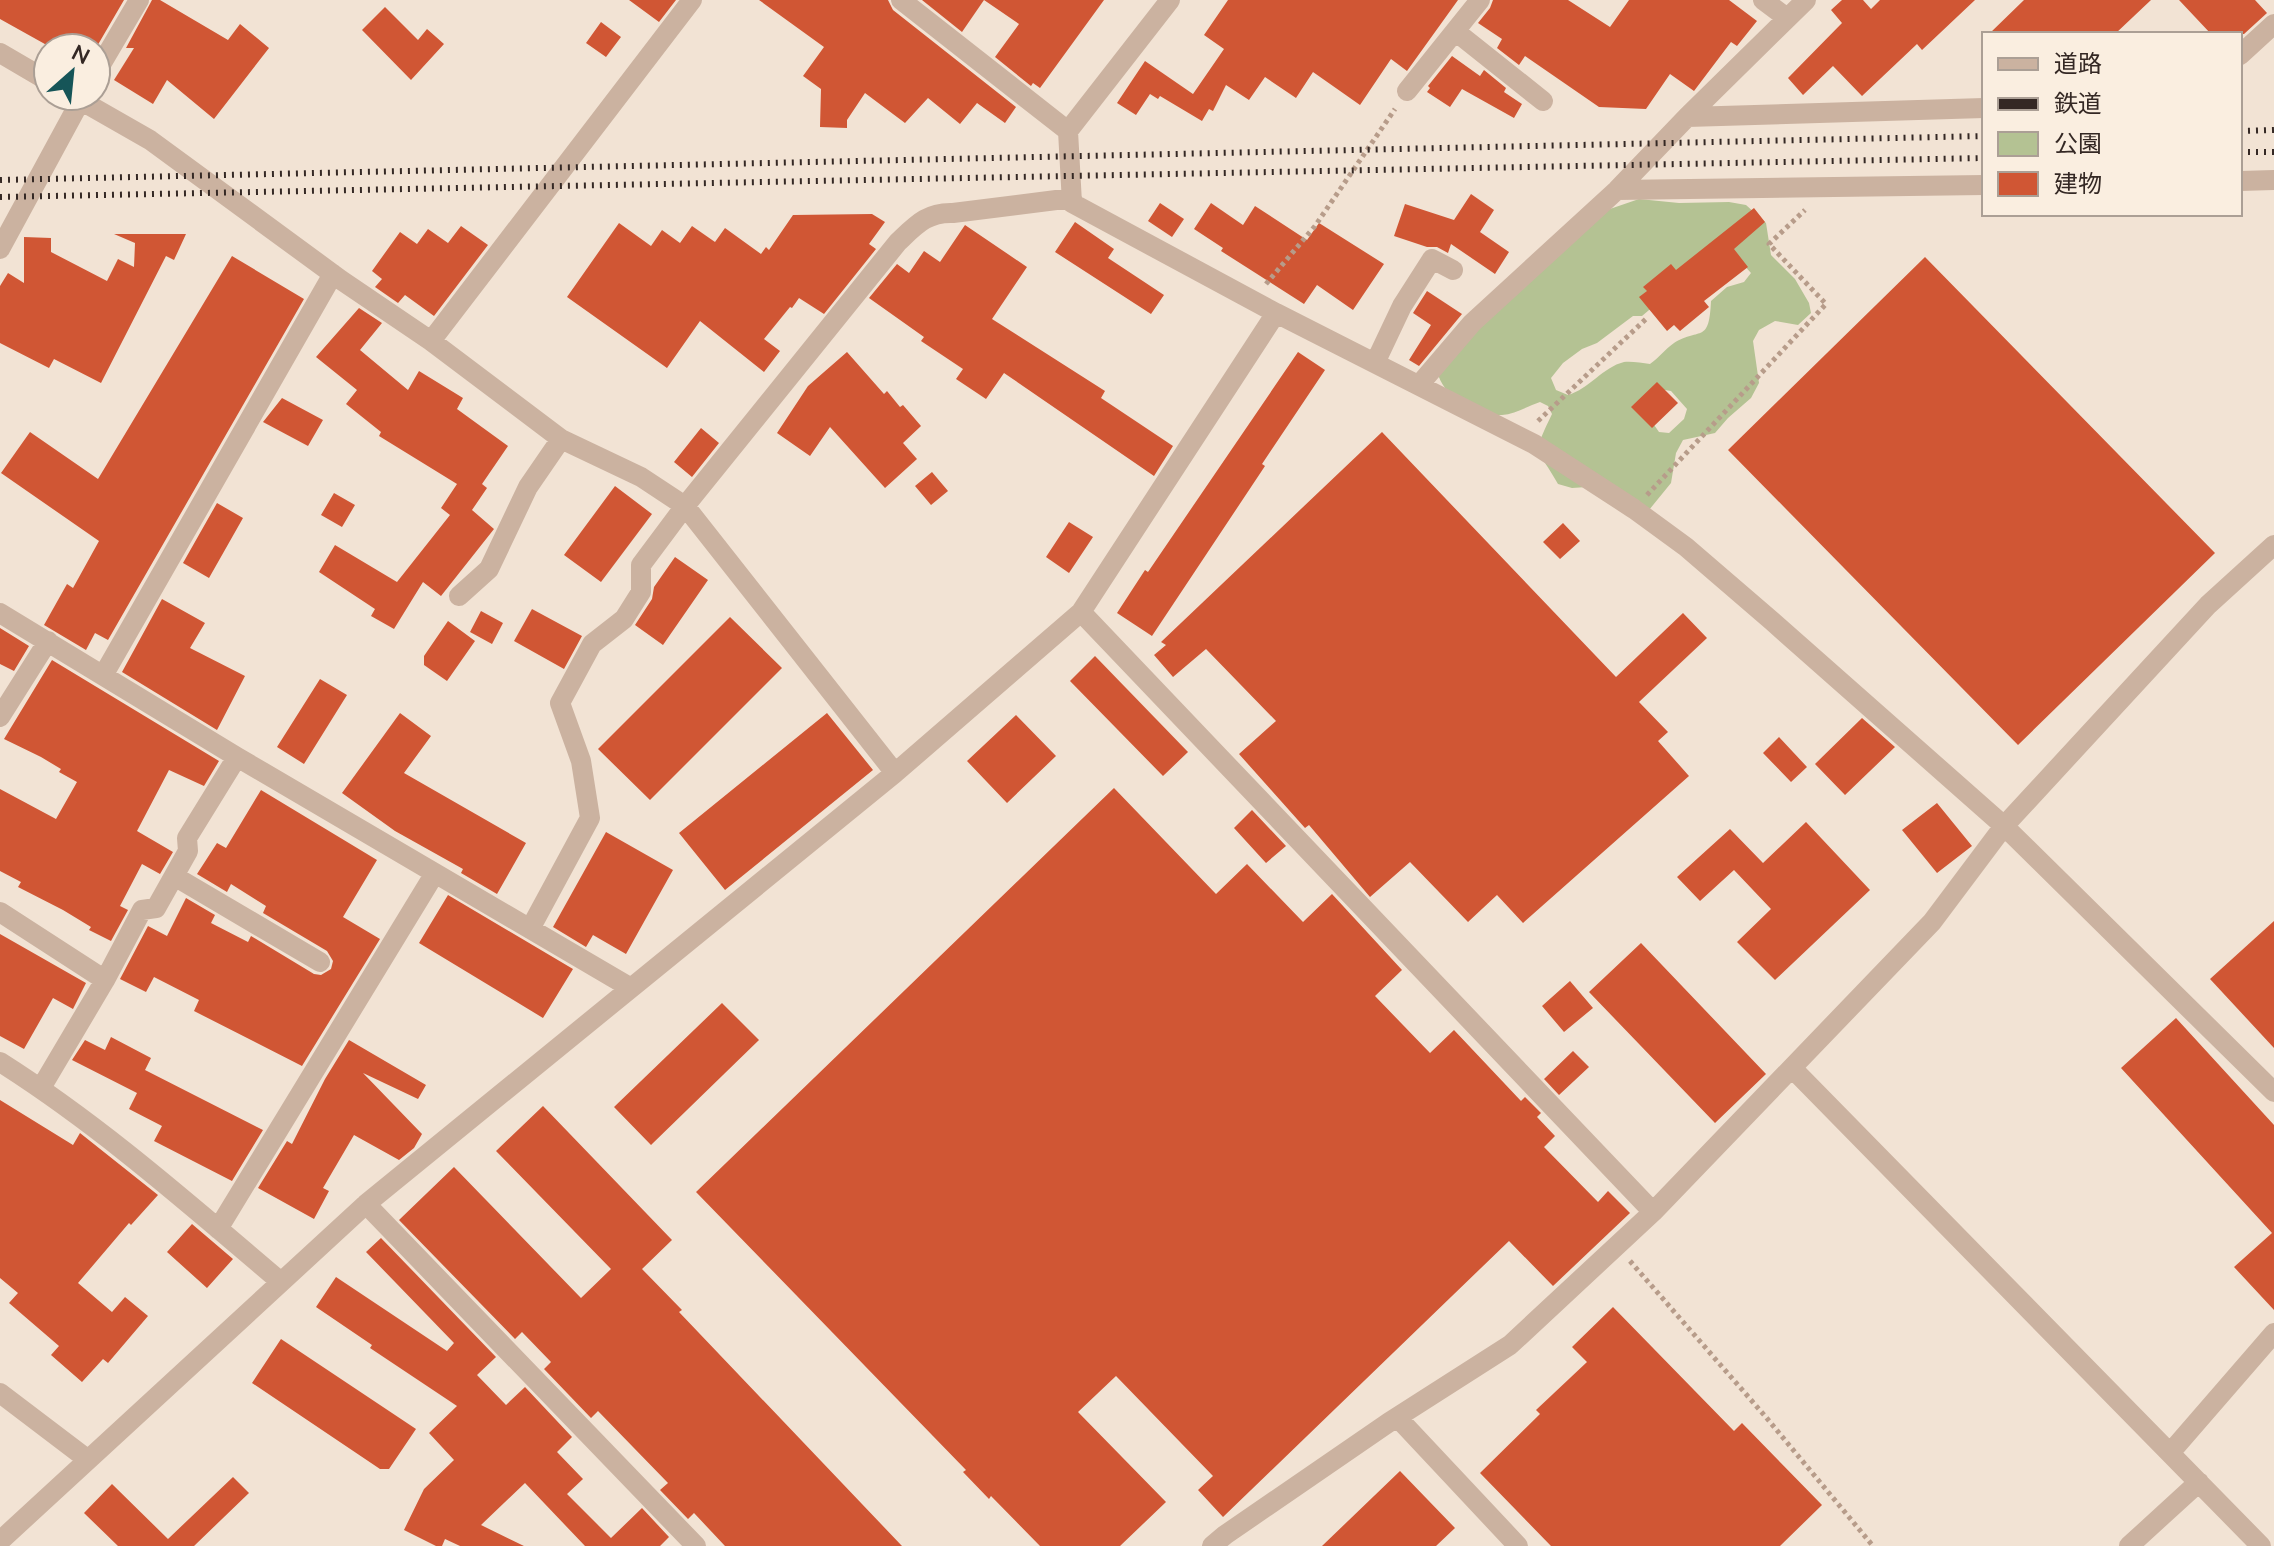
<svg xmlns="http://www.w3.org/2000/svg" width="2274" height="1546" viewBox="0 0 2274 1546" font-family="'Nunito Sans','Noto Sans JP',sans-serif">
	<rect width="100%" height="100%" fill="#f2e3d4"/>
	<path fill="#b4c293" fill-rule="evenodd" d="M1639,199L1679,203L1729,202L1746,205L1766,223L1771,255L1795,279L1809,303L1811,313L1798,325L1775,321L1759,330L1753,341L1759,383L1751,398L1728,418L1715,433L1683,440L1676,453L1671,483L1649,510L1587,487L1572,488L1558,484C1536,445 1532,456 1552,414L1548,406L1540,402C1528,406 1515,414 1502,415C1475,417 1443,397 1437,371L1454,343L1607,210ZM1733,253L1751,273L1744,282L1727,287L1711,301C1709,344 1701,327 1674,343C1665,349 1659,358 1650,364C1642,363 1631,361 1624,362C1603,367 1589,389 1568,395L1556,390L1551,378L1563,363L1582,349L1597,343L1633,316H1642L1662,299ZM1665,390L1671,391L1687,409L1684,419L1669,433L1659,432L1652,422Z"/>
	<path fill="#d05634" d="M0,0H124L96,48H52L0,19Z
		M152,0H160L228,40L240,24L269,48L214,119L167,80L153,104L114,80L134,48H126Z
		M629,0H676L659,22Z
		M759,0H888L893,10L1016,107L1005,123L977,103L960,124L928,98L905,123L865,93L847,120V128L820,127L821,89L803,76L824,47Z
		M922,0H984L962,32Z
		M984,0H1104L1040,88L1033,83L1031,86L995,57L1019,24Z
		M1228,0H1458L1407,71L1391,59L1360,105L1313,72L1296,98L1265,77L1249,100L1226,85L1213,111L1209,109L1202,121L1160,96L1158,99L1150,94L1136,115L1117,103L1145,61L1193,94L1224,49L1204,35Z
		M1493,0H1568L1610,27L1629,0H1729L1757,21L1737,46L1731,42L1694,91L1670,74L1646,109L1599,107L1525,56L1519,65L1497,48L1502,39L1478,23L1490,8Z
		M1842,0H1863L1871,9L1880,0H1975L1922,50L1917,44L1862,96L1833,66L1803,95L1788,78L1842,23L1831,10Z
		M2024,0H2151L2115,34H1989Z
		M2179,0H2255L2267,13L2244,34H2211Z
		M385,7L418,40L427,29L444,44L411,80L362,30Z
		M601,22L621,37L606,57L586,43Z
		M1452,56L1480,76L1484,70L1506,88L1504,92L1522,104L1514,118L1462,89L1450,107L1427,92L1430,88L1428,86Z
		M1471,194L1494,210L1480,232L1509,252L1495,274L1451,244L1448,253L1437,247H1427L1394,236L1405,204L1454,220Z
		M1160,203L1184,219L1172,237L1148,221Z
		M1211,203L1243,225L1255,206L1307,240L1319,223L1384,264L1353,310L1317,285L1304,304L1221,251L1223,248L1194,229Z
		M1754,208L1765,222L1734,249L1748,267L1704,301L1709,307L1680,331L1674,325L1667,331L1639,297L1647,291L1643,287L1671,264L1676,270Z
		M872,214L885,222L869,244L876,249L824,314L799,298L792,308L790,307L764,339L780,351L764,372L700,321L667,368L567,297L619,223L651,246L662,230L680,243L692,226L715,242L725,228L761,254L766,247L769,250L793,215Z
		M1075,222L1114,249L1108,258L1164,295L1151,314L1055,252Z
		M965,225L1027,267L992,319L1105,391L1101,398L1173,446L1154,476L1004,373L986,399L956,379L963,369L921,341L924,337L869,298L897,264L909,273L924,251L940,262Z
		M461,226L488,245L434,316L405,295L398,303L375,287L382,279L372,271L400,232L417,244L428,229L448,243Z
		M114,234H186L174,260L166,256L101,383L54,359L49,368L0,343V286L8,273L24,283V237L51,238V252L107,281L118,259L134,267L135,243Z
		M232,256L304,299L108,640L95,633L86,650L44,625L67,584L73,588L99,541L1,473L30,432L98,479Z
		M1925,257L2215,553L2018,745L1728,450Z
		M1427,291L1462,314L1419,366L1409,360L1431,325L1413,313Z
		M359,308L382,323L360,350L408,390L419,371L463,398L457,409L508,446L482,484L487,488L472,510L494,529L441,596L423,582L394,629L371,616L375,609L319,572L335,545L397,582L450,515L441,508L457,484L379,436L381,432L346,404L357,390L316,357Z
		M847,352L884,394L887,391L900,407L903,405L921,426L903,443L917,459L885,488L830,427L810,456L777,433L808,386Z
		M1298,352L1325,370L1262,464L1265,466L1152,636L1117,613L1145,570L1148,572Z
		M1657,382L1678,403L1652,428L1631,407Z
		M282,398L323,420L308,446L263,422Z
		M701,428L719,443L692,477L674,462Z
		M1382,432L1616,677L1683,613L1707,638L1639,702L1668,732L1658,741L1689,776L1523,923L1497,895L1468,922L1410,862L1370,897L1309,825L1305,828L1239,754L1276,721L1206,649L1173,677L1154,655L1166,645L1161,642Z
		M932,472L948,491L931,505L915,486Z
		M615,486L652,514L601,582L564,555Z
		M334,493L355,505L342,527L321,515Z
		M217,503L243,518L209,578L183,563Z
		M1069,522L1093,537L1069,573L1046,557Z
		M1563,523L1580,541L1560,559L1543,542Z
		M675,557L708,580L663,645L635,625L652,599L654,587Z
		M162,599L205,623L190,648L245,676L217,730L122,672Z
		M532,609L582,636L564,669L514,641Z
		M481,611L503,623L492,644L470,632Z
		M730,617L782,668L650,800L598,749Z
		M448,621L475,641L447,681L424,665V656Z
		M0,628L29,646L14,671L0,664Z
		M1095,656L1188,752L1163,776L1070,681Z
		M52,660L219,761L204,786L169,770L137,831L173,852L160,874L142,864L120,906L128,910L111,941L89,930L91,927L63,910L18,887L21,882L0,871V789L56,819L77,782L59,772L61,769L41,757L4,739Z
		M320,679L347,695L304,764L277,747Z
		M400,713L431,736L404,773L526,843L497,894L461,873L463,869L395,831L342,793Z
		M827,713L873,770L725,890L679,833Z
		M1016,715L1056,756L1007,803L967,761Z
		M1862,718L1895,747L1845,795L1815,764Z
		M1779,737L1807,767L1791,782L1763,753Z
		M1114,788L1216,894L1247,864L1303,922L1332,894L1402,970L1375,996L1430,1053L1454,1030L1521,1101L1525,1097L1541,1113L1537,1117L1555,1136L1544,1147L1598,1202L1608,1191L1630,1213L1553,1286L1509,1241L1223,1517L1198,1490L1213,1476L1116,1376L1078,1412L1166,1502L1120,1546H1040L991,1496L989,1499L963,1472L966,1470L696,1192Z
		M261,790L377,860L343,917L380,939L302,1066L194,1011L199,1000L154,977L146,992L120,979L148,926L167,936L186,898L215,915L211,923L248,942L251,936L314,974L321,975L331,969L333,961L327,951L263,913L266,906L231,884L227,892L197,874L217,843L226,848Z
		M1937,803L1972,846L1937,873L1902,830Z
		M1252,810L1286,846L1266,863L1234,828Z
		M1806,822L1870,890L1775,980L1737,942L1771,909L1734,870L1700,901L1677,877L1730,829L1763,863Z
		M606,832L673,870L626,954L593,935L586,947L553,927Z
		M448,895L573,969L543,1018L419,943Z
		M2274,921V1048L2210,979Z
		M0,934L86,983L73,1009L53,998L24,1049L0,1036Z
		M1641,943L1766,1074L1715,1123L1589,992Z
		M1570,981L1593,1008L1564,1032L1542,1006Z
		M722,1003L759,1040L651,1145L614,1107Z
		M2176,1018L2274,1125V1310L2234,1267L2272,1233L2121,1068Z
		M111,1037L151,1058L145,1070L263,1130L232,1181L154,1141L162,1126L129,1109L137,1093L72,1060L85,1040L105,1050Z
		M349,1040L426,1085L418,1099L363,1073L422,1134L414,1148L399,1160L354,1135L323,1188L329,1191L314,1219L258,1188L287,1141L292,1144L325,1079Z
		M1573,1051L1589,1067L1559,1095L1544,1079Z
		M0,1100L73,1145L80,1133L158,1195L131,1225L129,1223L78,1283L112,1312L125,1297L148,1316L108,1363L103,1359L82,1382L51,1355L59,1346L9,1303L18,1293L0,1278Z
		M543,1106L672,1240L642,1269L682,1310L679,1312L902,1546H725L694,1513L688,1519L660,1490L668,1483L598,1411L591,1418L544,1369L551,1362L522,1332L515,1339L399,1220L454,1167L581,1298L611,1269L496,1151Z
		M192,1224L233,1259L207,1288L167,1252Z
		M381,1238L496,1357L477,1375L506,1405L525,1387L572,1437L557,1452L583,1479L567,1494L611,1538L642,1508L669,1537L660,1546H585L525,1483L481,1525L524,1546H460L445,1539L442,1546H436L404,1530L424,1489L454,1460L429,1433L457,1406L370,1348L372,1345L316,1307L336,1277L447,1351L454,1343L366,1252Z
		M1613,1307L1734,1431L1742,1423L1822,1505L1780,1546H1551L1480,1473L1540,1414L1536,1410L1587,1362L1572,1347Z
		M281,1339L416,1429L389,1469H380L252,1383Z
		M1400,1471L1455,1528L1436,1546H1322Z
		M233,1477L249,1493L194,1546H118L84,1513L112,1484L168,1539Z"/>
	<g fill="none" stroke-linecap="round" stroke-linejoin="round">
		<path stroke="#b79c8a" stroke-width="5" stroke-dasharray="4 4" stroke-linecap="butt" d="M1266,284L1315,226L1395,109
			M1538,421L1648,317
			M1647,495L1826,304L1769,244L1805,210
			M1630,1261L1765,1416L1873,1546"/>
		<path stroke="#cbb2a0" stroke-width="20" d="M901,0L1068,131
			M1170,0L1068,131L1072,203L1276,313L1534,444L1634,509L1686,547L1772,621L2004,826L2274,1092
			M1763,0L1787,18
			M1455,31L1543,101
			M0,53L48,81
			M2240,55L2274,24
			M96,73L139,0
			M1407,91L1480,0
			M73,96L150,140L341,280L431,341L561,439L641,477L685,506L895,773
			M1687,117L1984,108
			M2240,181L2274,180
			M1617,190L1984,185
			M0,249L83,96
			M431,341L692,0
			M1375,363L1402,306L1432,259L1453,270
			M1419,385L1472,323L1617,190L1687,117L1806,0
			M459,596L489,569L528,487L561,439
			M1081,612L1653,1212L1932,922L2004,826L2208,605L2274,545
			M0,613L237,757L631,988
			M104,674L333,274
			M0,717L48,641
			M174,876L320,962
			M0,912L105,980
			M530,929L590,818L581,761L560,703L592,644L624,619L641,592V565L685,506L898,242C916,225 927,212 953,213L1072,198
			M0,1062C101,1126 190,1205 281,1282
			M1792,1068L2261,1546
			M41,1088L105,980L142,910L156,908L188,851L187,838L237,757
			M366,1204L696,1546
			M218,1229L435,873
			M0,1393L87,1459
			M1397,1417L1518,1546
			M2170,1453L2274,1333
			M0,1541L366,1204L895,773L1081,612L1276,313
			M1212,1546L1225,1535L1388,1423L1510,1345L1653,1212
			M2129,1546L2199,1482"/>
		<path stroke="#342824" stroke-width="6" stroke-dasharray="2 6" stroke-linecap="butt" d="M2240,131L2274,130
			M2240,152H2274
			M0,180L1984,136
			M0,197L1984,158"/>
	</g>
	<rect x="1982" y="32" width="260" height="184" fill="#faeee0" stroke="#ab9f95" stroke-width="2"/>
	<rect x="1998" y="58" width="40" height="12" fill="#cbb2a0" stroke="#ab9f95" stroke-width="2"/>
	<text x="2054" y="72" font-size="24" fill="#342824">道路</text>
	<rect x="1998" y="98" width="40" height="12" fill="#342824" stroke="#ab9f95" stroke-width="2"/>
	<text x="2054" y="112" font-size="24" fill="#342824">鉄道</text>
	<rect x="1998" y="132" width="40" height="24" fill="#b4c293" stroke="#ab9f95" stroke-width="2"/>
	<text x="2054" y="152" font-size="24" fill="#342824">公園</text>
	<rect x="1998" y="172" width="40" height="24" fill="#d05634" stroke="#ab9f95" stroke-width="2"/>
	<text x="2054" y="192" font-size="24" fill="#342824">建物</text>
	<g transform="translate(72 72) rotate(27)"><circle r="38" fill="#faeee0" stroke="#ab9f95" stroke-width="2"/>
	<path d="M0-6L14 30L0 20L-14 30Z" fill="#165558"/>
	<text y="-12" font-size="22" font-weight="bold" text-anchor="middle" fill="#342824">N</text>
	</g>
</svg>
